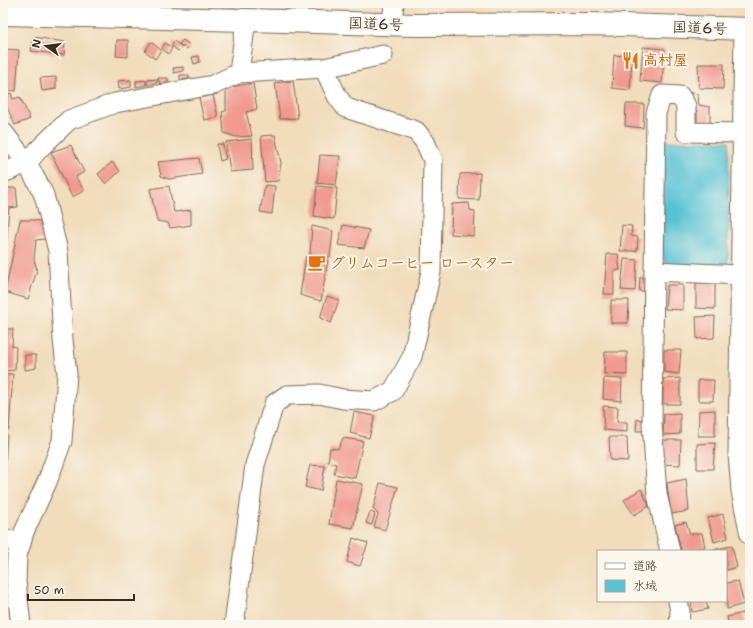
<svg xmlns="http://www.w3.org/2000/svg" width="753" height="628" viewBox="0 0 753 628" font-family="'Shantell Sans','Klee One',sans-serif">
	<rect width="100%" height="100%" fill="#fbf7ec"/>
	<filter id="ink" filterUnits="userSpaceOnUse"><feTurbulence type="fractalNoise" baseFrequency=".025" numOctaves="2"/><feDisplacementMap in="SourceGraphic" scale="8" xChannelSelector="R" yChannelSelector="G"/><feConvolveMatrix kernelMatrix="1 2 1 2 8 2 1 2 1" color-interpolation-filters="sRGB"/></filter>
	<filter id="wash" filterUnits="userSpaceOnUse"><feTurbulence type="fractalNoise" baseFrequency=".012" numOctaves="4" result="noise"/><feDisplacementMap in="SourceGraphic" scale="16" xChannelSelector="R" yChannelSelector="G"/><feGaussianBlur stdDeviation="0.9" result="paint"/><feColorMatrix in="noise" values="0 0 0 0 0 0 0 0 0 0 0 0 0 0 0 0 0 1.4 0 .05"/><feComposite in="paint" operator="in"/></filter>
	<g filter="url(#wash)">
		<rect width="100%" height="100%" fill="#f1dcbb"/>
		<path fill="#59c2d5" stroke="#4a767a" d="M665,141H729L728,264L670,265L665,261L661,252Z"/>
		<g id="blocks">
			<path fill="#f19a90" d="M34,37L65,42L64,55L31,51Z
				M117,40H128V57L116,56Z
				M183,40L190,45L187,49L179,44Z
				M174,41L182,47L178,51L172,46Z
				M151,42L161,50L155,59L145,51Z
				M165,43L172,48L169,54L162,49Z
				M643,47L665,49L662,83L640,81Z
				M3,49L19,50L16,91L3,89Z
				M614,55L632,57L630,90L612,88Z
				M199,56L200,62L194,64L192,57Z
				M698,64H724L723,89L699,88Z
				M183,67V71L174,73L173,68Z
				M180,75H189V79L180,80Z
				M56,77V89L42,91L40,78Z
				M158,78H168V83L160,84Z
				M157,79V83L147,85V80Z
				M131,80V87L119,89L118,81Z
				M145,80L146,85L136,87V81Z
				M293,81L298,118L280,119L275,83Z
				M253,83L257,109L246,112L252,136L236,137L224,133L222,112L226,111V88Z
				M687,92L698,94L699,105L710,107V125L697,123V111L691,109Z
				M11,93L13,99L20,97L30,119L15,125L3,98V96Z
				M213,95L218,117L204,120L199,98Z
				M626,104H644L643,128L625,126Z
				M275,135L281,163L278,181L265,182L261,136Z
				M252,139L253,170L230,172L226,142Z
				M217,144H223L226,159L220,161Z
				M71,145L84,172L76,177L84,191L72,197L51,152Z
				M320,155L340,156L336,185L317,183Z
				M199,158L202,174L169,179L161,176L158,162Z
				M112,162L120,171L106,184L98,174Z
				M480,173L479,200L459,199L460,174Z
				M265,185L275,186L272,214L260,212Z
				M169,186L174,212L191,210V225L170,228L168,223L157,221L150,189Z
				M317,186L337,188L334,219L314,216Z
				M3,188H16L18,207L9,208L4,270H3Z
				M469,203L470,210L475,211L474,236L451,234L452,204Z
				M20,220H33L45,222V239L36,240L34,259L37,270L28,299L5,292Z
				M343,225L369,230L364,248L338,245Z
				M622,225L632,226L631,236L638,237L637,251H620Z
				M312,226L333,231L330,257L310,254Z
				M607,254H618L620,270L614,271V294H604Z
				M306,256L328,260L321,301L300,295Z
				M624,259L637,260L635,291L621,290Z
				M640,277L649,278L648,291H639Z
				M715,282V309L696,308V283Z
				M667,285H683V310L665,309Z
				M327,296L339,300L331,323L320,318Z
				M611,300H629L628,323H611Z
				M715,316L714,338L697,339L696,317Z
				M3,329H13L12,346L16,347L15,370L3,371Z
				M664,350H681L679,374L664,372Z
				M605,352H627V375L604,374Z
				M25,355H36V368L25,370Z
				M3,374H13L9,430H3Z
				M604,378L622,379L621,401L603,399Z
				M680,378V404H663V379Z
				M698,380H714L713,401H698Z
				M603,406L618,407L617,422H627V432L604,430Z
				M715,410V436H698L699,411Z
				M354,412L375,416L369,438L350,433Z
				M680,413V434L663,435L664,414Z
				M637,419L645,420L646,431H636Z
				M3,433L7,434L5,469H3Z
				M609,437H627L628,461L610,460Z
				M343,438L363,441L355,478L334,474L336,464L328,462L330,448L338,449Z
				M662,440H681L680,465L661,464Z
				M715,443L713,469H697V444Z
				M310,465L325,466L321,491L305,487Z
				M336,479L363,484L353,528L329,524Z
				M686,479L689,511L671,514L667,483Z
				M380,483L398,487L385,530L374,527L378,514L373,509Z
				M641,489L649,506L634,515L624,500Z
				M370,512L375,514L372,525L366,523Z
				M723,514L728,538L714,542L708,518Z
				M686,522L690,534L702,533L705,547L681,551L675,525Z
				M353,538L368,543L360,566L347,562Z
				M732,546L737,567L726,570V551L711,550Z
				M738,581L744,604L727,609L726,583Z
				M691,601H706L708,609L692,612Z
				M743,613L746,625H729L727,617Z"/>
		</g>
	</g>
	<g filter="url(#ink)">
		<use href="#blocks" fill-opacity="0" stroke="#7b6855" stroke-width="1"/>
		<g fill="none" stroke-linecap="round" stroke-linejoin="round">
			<defs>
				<path id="minor" d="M392,24L394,3
					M744,29L738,454L741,491L750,535
					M324,68L383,55
					M3,132L27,163L44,195L58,251L63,340L67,374L62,441L47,482L24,532L17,556L16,582L21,625
					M3,173L27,163L38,150L69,120L115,103L213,85L239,73L246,20
					M654,271L656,113L662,95L680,96L686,106V132L742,133
					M3,538L21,544
					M670,551L657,494L652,423L654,271L740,275
					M678,601L680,611L679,625
					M234,625L255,465L274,404L287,395L319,394L343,399L374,401L393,391L412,357L431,272L433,160L425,142L416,131L346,108L337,96L324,68L239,73"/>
				<path id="highway" d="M3,14L246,20L415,25L591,24L750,29"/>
			</defs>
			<use href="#minor" stroke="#7b6855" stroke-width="21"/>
			<use href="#highway" stroke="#7b6855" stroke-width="24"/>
			<use href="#minor" stroke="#fff" stroke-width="19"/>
			<use href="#highway" stroke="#fff" stroke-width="22"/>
		</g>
	</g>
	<defs>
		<symbol id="restaurant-bare" viewBox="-9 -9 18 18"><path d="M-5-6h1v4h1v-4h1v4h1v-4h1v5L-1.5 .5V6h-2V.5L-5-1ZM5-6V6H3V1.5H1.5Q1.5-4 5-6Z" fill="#e8710a" stroke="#fbf7ec" stroke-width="2.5" paint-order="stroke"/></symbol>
		<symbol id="cafe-bare" viewBox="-9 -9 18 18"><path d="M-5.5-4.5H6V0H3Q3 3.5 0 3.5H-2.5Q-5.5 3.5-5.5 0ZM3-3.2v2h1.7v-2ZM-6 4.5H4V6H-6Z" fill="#e8710a" stroke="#fbf7ec" stroke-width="2.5" paint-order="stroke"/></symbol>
	</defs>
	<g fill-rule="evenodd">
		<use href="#restaurant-bare" x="618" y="48" width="25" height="25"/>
		<use href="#cafe-bare" x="304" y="250" width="25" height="25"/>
	</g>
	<g text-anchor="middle" stroke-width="4" stroke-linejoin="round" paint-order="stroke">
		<g font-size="15" fill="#3b2a1e" stroke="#fbf7ec">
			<text transform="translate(376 24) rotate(2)" y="5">国道6号</text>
			<text transform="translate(700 28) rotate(2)" y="5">国道6号</text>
		</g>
		<g font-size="15" font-weight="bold" fill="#c56008" stroke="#fbf7ec" text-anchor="start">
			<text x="643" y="65">高村屋</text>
			<text x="330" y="268">グリムコーヒー ロースター</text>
		</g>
	</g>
	<rect width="753" height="628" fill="none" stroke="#fbf7ec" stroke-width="16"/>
	<rect x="597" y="550" width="130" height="52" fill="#fbf7ec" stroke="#aea59a"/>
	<rect x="605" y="563" width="20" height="6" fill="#ffffff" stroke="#aea59a"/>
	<text x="633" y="570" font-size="12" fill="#3b2a1e">道路</text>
	<rect x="605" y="580" width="20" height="12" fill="#59c2d5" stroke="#aea59a"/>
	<text x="633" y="590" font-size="12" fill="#3b2a1e">水域</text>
	<g transform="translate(46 46) rotate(284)" stroke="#fbf7ec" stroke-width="3" paint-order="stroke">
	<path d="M0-3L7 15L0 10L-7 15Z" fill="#3b2a1e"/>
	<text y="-6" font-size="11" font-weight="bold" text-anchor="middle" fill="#3b2a1e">N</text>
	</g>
	<path d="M28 594v6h106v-6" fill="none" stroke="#3b2a1e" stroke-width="2"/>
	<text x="34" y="594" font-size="12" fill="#3b2a1e" stroke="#fbf7ec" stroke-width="3" paint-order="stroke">50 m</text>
</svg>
